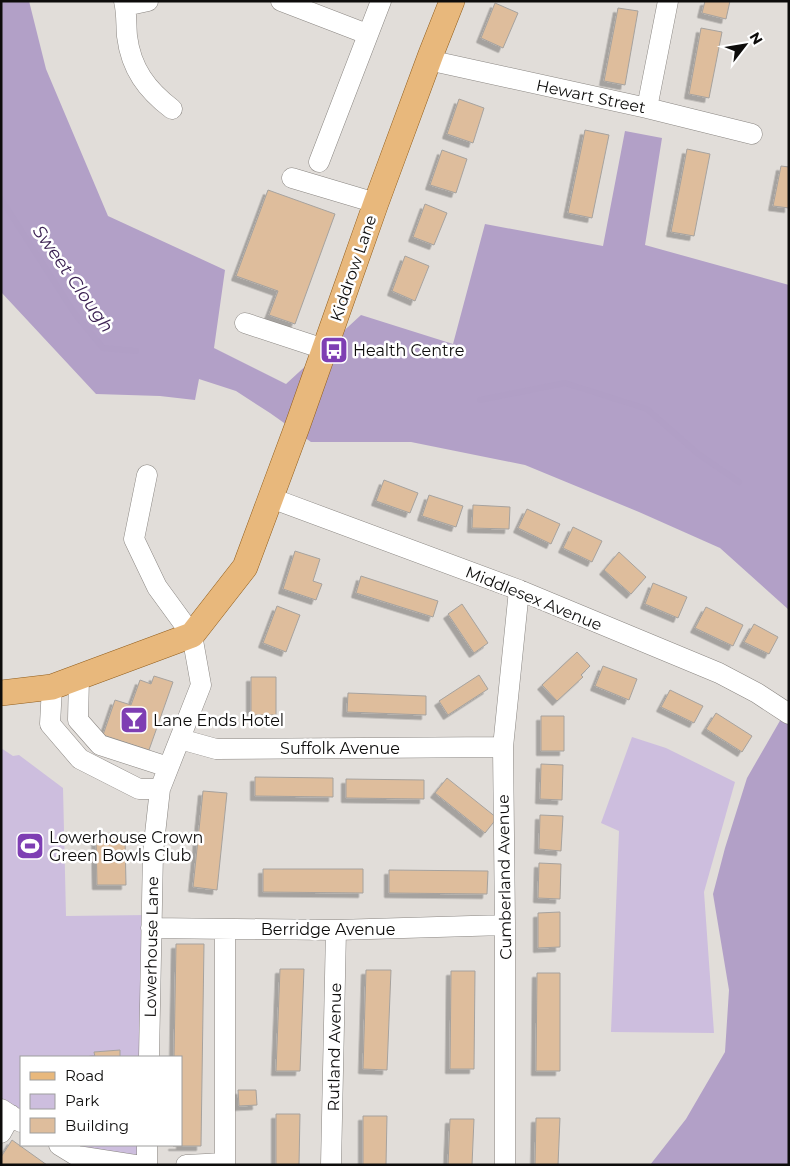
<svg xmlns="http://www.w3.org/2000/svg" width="790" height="1166" viewBox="0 0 790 1166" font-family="Montserrat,sans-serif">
	<defs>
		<filter id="shadow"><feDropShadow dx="-4.5" dy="4.5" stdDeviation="0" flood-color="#0004"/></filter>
	</defs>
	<rect width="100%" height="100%" fill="#e1ddd9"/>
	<path fill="#cdbede" d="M632,737L666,748L735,782L704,892L714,1033L611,1032L619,831L601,823Z
		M1,748L13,756L19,755L63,788L66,916L148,915L147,1057H21V1121L1,1109Z
		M62,1145H145V1164Z"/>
	<path fill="#b2a0c7" d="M1,1H29L46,69L108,216L225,270L214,348L286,384L361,315L453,344L485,224L603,246L625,131L662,138L645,245L789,285V610L720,548L639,512L525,465L411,442H311L270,413L236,391L199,379L195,400L160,396L96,394L1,292Z
		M789,705V1165H650L686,1119L725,1052L729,990L713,894L725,848L747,778Z"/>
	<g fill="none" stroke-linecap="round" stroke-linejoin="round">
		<path stroke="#b19fc6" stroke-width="6" d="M1,199L75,314L103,348L136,351
			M480,400L565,383L647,409L697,453L739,482"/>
	</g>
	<path fill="#debd9c" stroke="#a6a29e" filter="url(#shadow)" d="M705,1H730L726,19L702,13Z
		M495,3L518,13L503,48L481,38Z
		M618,8L638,11L625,85L604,81Z
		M701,28L722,32L709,98L689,94Z
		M459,99L484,108L473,143L447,134Z
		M585,130L609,135L592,218L568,213Z
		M687,149L710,154L694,236L671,232Z
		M442,150L467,159L456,193L430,185Z
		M781,166L789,167V208L773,206Z
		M268,190L335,214L295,324L269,315L278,291L236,276Z
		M425,204L447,213L434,245L413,237Z
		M405,256L429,266L415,301L392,291Z
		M384,480L418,493L410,513L376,501Z
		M429,495L463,506L456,527L422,516Z
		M473,505L510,507L509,529L472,528Z
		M527,509L560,524L551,544L518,528Z
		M573,527L602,541L592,562L563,548Z
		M295,551L320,559L313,581L322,584L316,600L283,589Z
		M619,552L646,577L631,594L604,570Z
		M361,576L438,601L433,617L356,593Z
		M653,583L687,597L678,618L645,604Z
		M462,604L488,643L474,653L448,614Z
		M277,606L300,615L286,652L263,643Z
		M706,607L743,625L733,646L695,628Z
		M754,624L778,637L769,654L744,642Z
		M577,652L590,666L581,675L583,677L557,701L542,685Z
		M603,666L637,679L629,700L595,686Z
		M479,675L488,689L448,715L439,701Z
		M154,676L173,682L149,750L103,735L115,700L131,705L140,680L151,684Z
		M251,677H276V715H251Z
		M670,690L703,706L694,723L661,707Z
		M348,693L426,696V715L347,712Z
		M716,713L752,736L742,752L706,729Z
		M541,716H564V751H541Z
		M541,764L563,765L562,800L540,799Z
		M255,777L333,778V797L255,796Z
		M447,778L497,818L485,833L435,793Z
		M346,779L424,780V799L346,798Z
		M203,791L227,793L217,890L193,887Z
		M540,815L563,816L561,851L539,849Z
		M96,837H125L126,885H97Z
		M539,863L561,864L560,899L538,898Z
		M263,869H363V893L263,892Z
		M389,870L488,871L487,894L389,893Z
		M560,912V947L538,948V913Z
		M176,944H204L201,1146H173V1145H181V1057H174Z
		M280,969H304L300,1071H276Z
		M366,970H391L387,1070L363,1069Z
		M451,971H475L474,1069H450Z
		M537,973H560V1071H536Z
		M120,1050V1057H95L94,1052Z
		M238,1090H256L257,1105L239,1106Z
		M276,1114H300L299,1165H276Z
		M363,1116H387L386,1165H363Z
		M536,1118H560L558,1165H535Z
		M450,1119H474L472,1165H448Z
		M12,1140L47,1165H1V1157Z"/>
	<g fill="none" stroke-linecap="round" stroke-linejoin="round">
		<defs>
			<path id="minor" d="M124,1C127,13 126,25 127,36C131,69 147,90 172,109
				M281,1L367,34
				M125,6L148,1
				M428,60L647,108L752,134
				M647,108L668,1
				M319,162L381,1
				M292,178L376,203
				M245,323L324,349
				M147,475L134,539L157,587L192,635L201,685L160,789L153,852L149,1057
				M271,498L519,590L719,673L757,693L789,714
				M79,677L78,720L100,745L168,767
				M52,687L50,724L80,759L139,789H160
				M180,739L216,749L503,747
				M151,928L336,930L505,925
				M225,929V1165
				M1,1109L21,1122
				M1,1133L11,1115
				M59,1145L77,1156L135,1165
				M147,1165V1145
				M186,1165L225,1163
				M331,1165L336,930
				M505,1165V925L503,747L519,590"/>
			<path id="major" d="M1,693L52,687L192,635L245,567L297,427L376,203L431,54L452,1"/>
		</defs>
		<use href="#minor" stroke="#8a8682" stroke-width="21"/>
		<use href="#major" stroke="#915d1b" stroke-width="26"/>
		<use href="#minor" stroke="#fff" stroke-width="20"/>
		<use href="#major" stroke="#e8b87c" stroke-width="25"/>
	</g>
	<defs>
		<symbol id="bus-square" viewBox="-11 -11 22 22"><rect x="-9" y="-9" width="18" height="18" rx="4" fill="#7e3eb3" stroke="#fff"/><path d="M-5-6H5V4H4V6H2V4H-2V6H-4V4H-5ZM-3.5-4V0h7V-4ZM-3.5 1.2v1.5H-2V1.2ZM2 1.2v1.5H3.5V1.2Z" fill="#fff"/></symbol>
		<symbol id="bar-square" viewBox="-11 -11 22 22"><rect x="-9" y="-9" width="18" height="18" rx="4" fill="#7e3eb3" stroke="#fff"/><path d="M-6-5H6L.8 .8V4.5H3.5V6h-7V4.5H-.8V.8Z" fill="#fff"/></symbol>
		<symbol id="stadium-square" viewBox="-11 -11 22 22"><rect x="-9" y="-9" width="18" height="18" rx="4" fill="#7e3eb3" stroke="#fff"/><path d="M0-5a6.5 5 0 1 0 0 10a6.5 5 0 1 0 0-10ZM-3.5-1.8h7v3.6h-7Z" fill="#fff"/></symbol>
	</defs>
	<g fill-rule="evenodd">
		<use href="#bus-square" x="318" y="334" width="32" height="32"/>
		<use href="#bar-square" x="118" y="704" width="32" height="32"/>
		<use href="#stadium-square" x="14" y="830" width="32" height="32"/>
	</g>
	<g text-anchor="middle" stroke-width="5" stroke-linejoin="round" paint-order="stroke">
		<g font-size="16" fill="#0d0c0b" stroke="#fff">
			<text transform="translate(591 96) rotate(12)" y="6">Hewart Street</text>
			<text transform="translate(353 268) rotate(-71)" y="6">Kiddrow Lane</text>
			<text transform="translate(534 598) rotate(22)" y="6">Middlesex Avenue</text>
			<text x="340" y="754">Suffolk Avenue</text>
			<text transform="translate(504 877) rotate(-91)" y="6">Cumberland Avenue</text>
			<text x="328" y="935">Berridge Avenue</text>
			<text transform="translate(151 947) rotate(-89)" y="6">Lowerhouse Lane</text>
			<text transform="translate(334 1047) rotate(-89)" y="6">Rutland Avenue</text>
		</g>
		<g font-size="16" fill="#0d0c0b" stroke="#fff" text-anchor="start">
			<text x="353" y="356">Health Centre</text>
			<text x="153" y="726">Lane Ends Hotel</text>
			<text x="49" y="843">Lowerhouse Crown<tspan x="49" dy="18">Green Bowls Club</tspan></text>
		</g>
		<g font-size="18" font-style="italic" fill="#3b2152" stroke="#fff">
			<text transform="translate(73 279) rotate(55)" y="6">Sweet Clough</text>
		</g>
	</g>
	<rect width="790" height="1166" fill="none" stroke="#0d0c0b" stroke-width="5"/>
	<rect x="20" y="1056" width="162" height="90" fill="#ffffff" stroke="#9e9e9d"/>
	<rect x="30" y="1072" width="25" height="8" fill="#e8b87c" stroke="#9e9e9d"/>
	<text x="65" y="1081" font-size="15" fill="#0d0c0b">Road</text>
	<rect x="30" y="1094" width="25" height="15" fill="#cdbede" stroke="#9e9e9d"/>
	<text x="65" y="1106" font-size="15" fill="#0d0c0b">Park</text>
	<rect x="30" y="1118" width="25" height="15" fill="#debd9c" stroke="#9e9e9d"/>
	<text x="65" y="1131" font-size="15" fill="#0d0c0b">Building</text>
	<g transform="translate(745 45) rotate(59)" stroke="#ffffff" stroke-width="4" paint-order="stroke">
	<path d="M0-4L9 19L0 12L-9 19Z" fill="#0d0c0b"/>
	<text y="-8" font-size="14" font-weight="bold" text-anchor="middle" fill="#0d0c0b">N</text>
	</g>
</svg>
